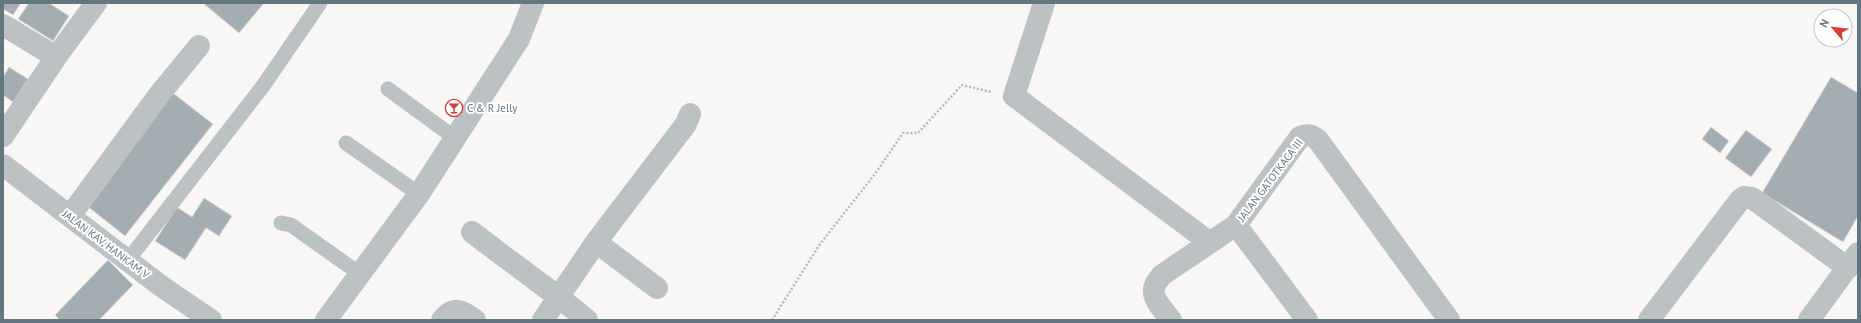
<svg xmlns="http://www.w3.org/2000/svg" width="1861" height="323" viewBox="0 0 1861 323" font-family="'PT Sans',sans-serif">
	<rect width="100%" height="100%" fill="#f8f7f5"/>
	<path fill="#a4aeb2" stroke="#d9d9d7" d="M3,3H21L13,15L3,9Z
		M29,3H49L69,16L53,41L18,19Z
		M203,3H264L239,33Z
		M9,67L28,79L13,102L3,95V77Z
		M1831,77L1858,93V216L1843,242L1762,193Z
		M169,90L213,124L125,236L82,202Z
		M1711,127L1729,141L1720,153L1702,139Z
		M1746,130L1772,149L1751,177L1725,158Z
		M204,198L232,216L219,236L206,228L185,260L155,241L177,207L192,217Z
		M108,260L133,285L99,320H60L55,315Z"/>
	<g fill="none" stroke-linecap="round" stroke-linejoin="round">
		<path stroke="#b7bbbd" stroke-width="2.5" stroke-dasharray="2 2" stroke-linecap="butt" d="M772,320L820,244L875,174L903,133H918L962,85L991,92"/>
		<path stroke="#bcc2c4" stroke-width="15" d="M388,89L455,138
			M346,143L419,194
			M281,223L291,225L298,230L360,274
			M128,260L263,86L320,3"/>
		<path stroke="#bcc2c4" stroke-width="22" d="M1044,3L1014,96L1209,242
			M3,25L56,57
			M3,136L56,57L96,3
			M3,165L161,286L211,320
			M70,216L158,96L199,46
			M1236,225L1307,320
			M472,232C510,262 550,289 587,320
			M596,242L657,288
			M326,320L419,194L519,39L533,3
			M442,320C454,305 462,311 475,320
			M543,320L596,242L686,124L690,114
			M1171,320C1165,312 1152,299 1154,289C1154,284 1159,279 1162,275L1236,225L1300,137C1308,134 1312,135 1318,140L1449,320
			M1649,320L1740,200L1744,197L1752,198L1848,268
			M1809,320L1858,253"/>
	</g>
	<defs>
		<symbol id="bar-ring" viewBox="-11 -11 22 22"><circle r="9.5" fill="#fff" stroke="#d84035" stroke-width="1.5"/><path d="M-6-5H6L.8 .8V4.5H3.5V6h-7V4.5H-.8V.8Z" fill="#d84035"/></symbol>
	</defs>
	<g fill-rule="evenodd">
		<use href="#bar-ring" x="444" y="98" width="20" height="20"/>
	</g>
	<g text-anchor="middle" stroke-width="4" stroke-linejoin="round" paint-order="stroke">
		<g font-size="11" fill="#65777e" stroke="#fff" text-anchor="start">
			<text x="467" y="112">C &amp; R Jelly</text>
		</g>
		<g font-size="11" fill="#65777e" stroke="#fff">
			<text transform="translate(1270 180) rotate(-53)" y="4">JALAN GATOTKACA III</text>
			<text transform="translate(106 244) rotate(37)" y="4">JALAN KAV. HANKAM V</text>
		</g>
	</g>
	<rect width="1861" height="323" fill="none" stroke="#65777e" stroke-width="8"/>
	<g transform="translate(1833 28) rotate(298)"><circle r="19" fill="#ffffff" stroke="#c1c9cb"/>
	<path d="M0-3L7 15L0 10L-7 15Z" fill="#d84035"/>
	<text y="-6" font-size="11" font-weight="bold" text-anchor="middle" fill="#65777e">N</text>
	</g>
</svg>
